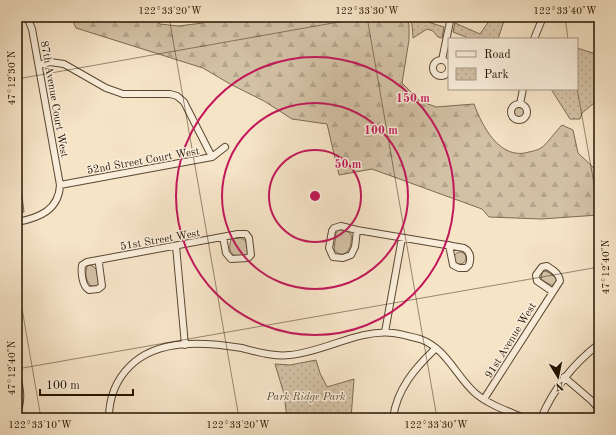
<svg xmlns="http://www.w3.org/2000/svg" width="616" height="435" viewBox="0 0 616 435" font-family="'Old Standard TT',serif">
	<defs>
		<pattern id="forest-firs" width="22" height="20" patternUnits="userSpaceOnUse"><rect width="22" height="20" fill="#d3c1a5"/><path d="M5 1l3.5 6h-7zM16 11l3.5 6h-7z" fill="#b5a58c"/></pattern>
		<pattern id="park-dots" width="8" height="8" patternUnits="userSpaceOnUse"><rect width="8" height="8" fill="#d3c1a5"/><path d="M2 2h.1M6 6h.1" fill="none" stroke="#b5a58c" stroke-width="1.8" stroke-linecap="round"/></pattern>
	</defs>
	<rect width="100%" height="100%" fill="#f6e4c7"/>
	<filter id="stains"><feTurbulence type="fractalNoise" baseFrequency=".005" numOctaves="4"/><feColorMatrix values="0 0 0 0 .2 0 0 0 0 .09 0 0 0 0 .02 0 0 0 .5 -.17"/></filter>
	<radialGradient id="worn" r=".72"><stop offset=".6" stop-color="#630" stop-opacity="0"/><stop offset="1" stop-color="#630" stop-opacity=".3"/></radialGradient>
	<path fill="#d3c1a5" stroke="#7c6a52" d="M514.5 112a4.5 4.5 0 1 1 9 0a4.5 4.5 0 1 1-9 0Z
		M338,230H345L351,234C353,246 346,262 334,250L336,233Z
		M241,238L246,241L248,253L246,256C233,257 227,254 231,239Z
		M454 258a6 6 0 1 1 12 0a6 6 0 1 1-12 0Z
		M88,265L93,266L96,269L99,283L96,286H91C86,282 84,271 88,265Z
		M543,271L548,272L556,278L557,282L555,285H551L542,280L541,277Z"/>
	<path fill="url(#forest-firs)" stroke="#7c6a52" d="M71,17H152L160,24L178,26L203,23L213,17H403L409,24V40L402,83L420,101L436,107L474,104C482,126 500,161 529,152C533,151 538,150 541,148C547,144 556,131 562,125L573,130L578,153L595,169L599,171V215L541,219L489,217L482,209L372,169L339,175L327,124L292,119L264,101L230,84L203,68L76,28Z
		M17,156L24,212L17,213Z"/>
	<path fill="url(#park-dots)" stroke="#7c6a52" d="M406,17H415V18L444,27L442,38L438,37L433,31L427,29L413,38L412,24Z
		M492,17H506L503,24L498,39H467L466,37L453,32L455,23L480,34Z
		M577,48L599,55V99L582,113L580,119H570L551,89H577Z
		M316,360L320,373L327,387L354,379L351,418H287L284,394L275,364L290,365Z"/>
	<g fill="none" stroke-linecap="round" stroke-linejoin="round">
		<defs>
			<path id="minor" d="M534,39L543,17
				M433 68a8 8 0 1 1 16 0a8 8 0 1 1-16 0Z
				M442,60L451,17
				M39,65L50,62L64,64L106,88L123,94H170L177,96L184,102L212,157
				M511 112a8 8 0 1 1 16 0a8 8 0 1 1-16 0Z
				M520,104L523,89
				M60,185L212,157L225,147
				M17,222C39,218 59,210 60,185L32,29L27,17
				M357,230L355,247L351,255L343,258L333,257L329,248L332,231L334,228L341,226L357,230L464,248C471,252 471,259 469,265L466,268H459L453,265L449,245
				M176,246L185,345
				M100,260L99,264L102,286L98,289L89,290C82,286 81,273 82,265L87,262L238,234H246L249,238L251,255L248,258L231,259L226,253L223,237
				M385,332L402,238
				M17,376C20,387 23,401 17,411
				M564,377L592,401L599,409
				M484,399L560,281C559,273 553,270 547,266L542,267L536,275L537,281L553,292
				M109,418C109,399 116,380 130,366C158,338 206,342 242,348C258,352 274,357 290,355C324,352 359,329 393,333C402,334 411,337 420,339C446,348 456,376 475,393C489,405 508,411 524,418
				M393,418C397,389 415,368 435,349
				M541,418C554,388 573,364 599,344"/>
		</defs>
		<use href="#minor" stroke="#5a4832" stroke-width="8"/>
		<use href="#minor" stroke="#f9eddb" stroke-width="6"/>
	</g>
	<path fill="none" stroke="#261400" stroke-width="1" stroke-opacity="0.45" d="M169,17L239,418M367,17L437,418M565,17L568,39M17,79L367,17M577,88L599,212M17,280L41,418M17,369L599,267"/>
	<g fill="none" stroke="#c2185b" stroke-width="2">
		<circle cx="315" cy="196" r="46"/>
		<circle cx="315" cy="196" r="93"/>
		<circle cx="315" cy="196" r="139"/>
	</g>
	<g text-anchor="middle" stroke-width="3" stroke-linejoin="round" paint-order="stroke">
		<g font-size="11" fill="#261400" stroke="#f9eddb">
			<text transform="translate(55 99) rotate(80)" y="4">87th Avenue Court West</text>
			<text transform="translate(143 160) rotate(-10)" y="4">52nd Street Court West</text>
			<text transform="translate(160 239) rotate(-10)" y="4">51st Street West</text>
			<text transform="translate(510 340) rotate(-58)" y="4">91st Avenue West</text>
		</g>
		<g font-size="11" font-style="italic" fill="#63513a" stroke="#f9eddb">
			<text x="306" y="400">Park Ridge Park</text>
		</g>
	</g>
	<circle cx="315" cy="196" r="6" fill="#c2185b" stroke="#f9eddb" stroke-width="2"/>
	<g font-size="12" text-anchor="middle" font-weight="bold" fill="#c2185b" stroke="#f9eddb" stroke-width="3" stroke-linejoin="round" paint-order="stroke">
		<text x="413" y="102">150 m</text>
		<text x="381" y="134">100 m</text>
		<text x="348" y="168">50 m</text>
	</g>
	<rect width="616" height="435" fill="none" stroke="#f6e4c7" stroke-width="44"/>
	<rect x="448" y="38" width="130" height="52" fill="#f9eddb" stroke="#a59683"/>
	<rect x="456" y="51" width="20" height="6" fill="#f9eddb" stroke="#a59683"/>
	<text x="484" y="58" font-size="12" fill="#261400">Road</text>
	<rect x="456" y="68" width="20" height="12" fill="url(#park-dots)" stroke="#a59683"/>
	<text x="484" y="78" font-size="12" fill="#261400">Park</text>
	<g transform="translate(558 377) rotate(170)" stroke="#f9eddb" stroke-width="3" paint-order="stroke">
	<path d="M0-3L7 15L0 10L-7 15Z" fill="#261400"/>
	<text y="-6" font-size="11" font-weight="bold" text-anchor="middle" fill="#261400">N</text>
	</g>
	<path d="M40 389v6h93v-6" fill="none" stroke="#261400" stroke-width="2"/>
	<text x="46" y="389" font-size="12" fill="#261400" stroke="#f9eddb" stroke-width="3" paint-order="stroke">100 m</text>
	<rect x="22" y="22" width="572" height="391" fill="none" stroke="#261400" stroke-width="1.5"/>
	<g font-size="10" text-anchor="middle" fill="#261400">
		<text x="170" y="14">122°33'20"W</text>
		<text x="367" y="14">122°33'30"W</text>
		<text x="565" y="14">122°33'40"W</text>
		<text transform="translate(11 78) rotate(-90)" y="4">47°12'30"N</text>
		<text transform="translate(605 267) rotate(-90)" y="4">47°12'40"N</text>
		<text transform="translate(11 368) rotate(-90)" y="4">47°12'40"N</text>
		<text x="40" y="428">122°33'10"W</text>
		<text x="238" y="428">122°33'20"W</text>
		<text x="436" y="428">122°33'30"W</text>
	</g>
	<rect width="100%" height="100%" filter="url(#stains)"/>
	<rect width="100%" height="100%" fill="url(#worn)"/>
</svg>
